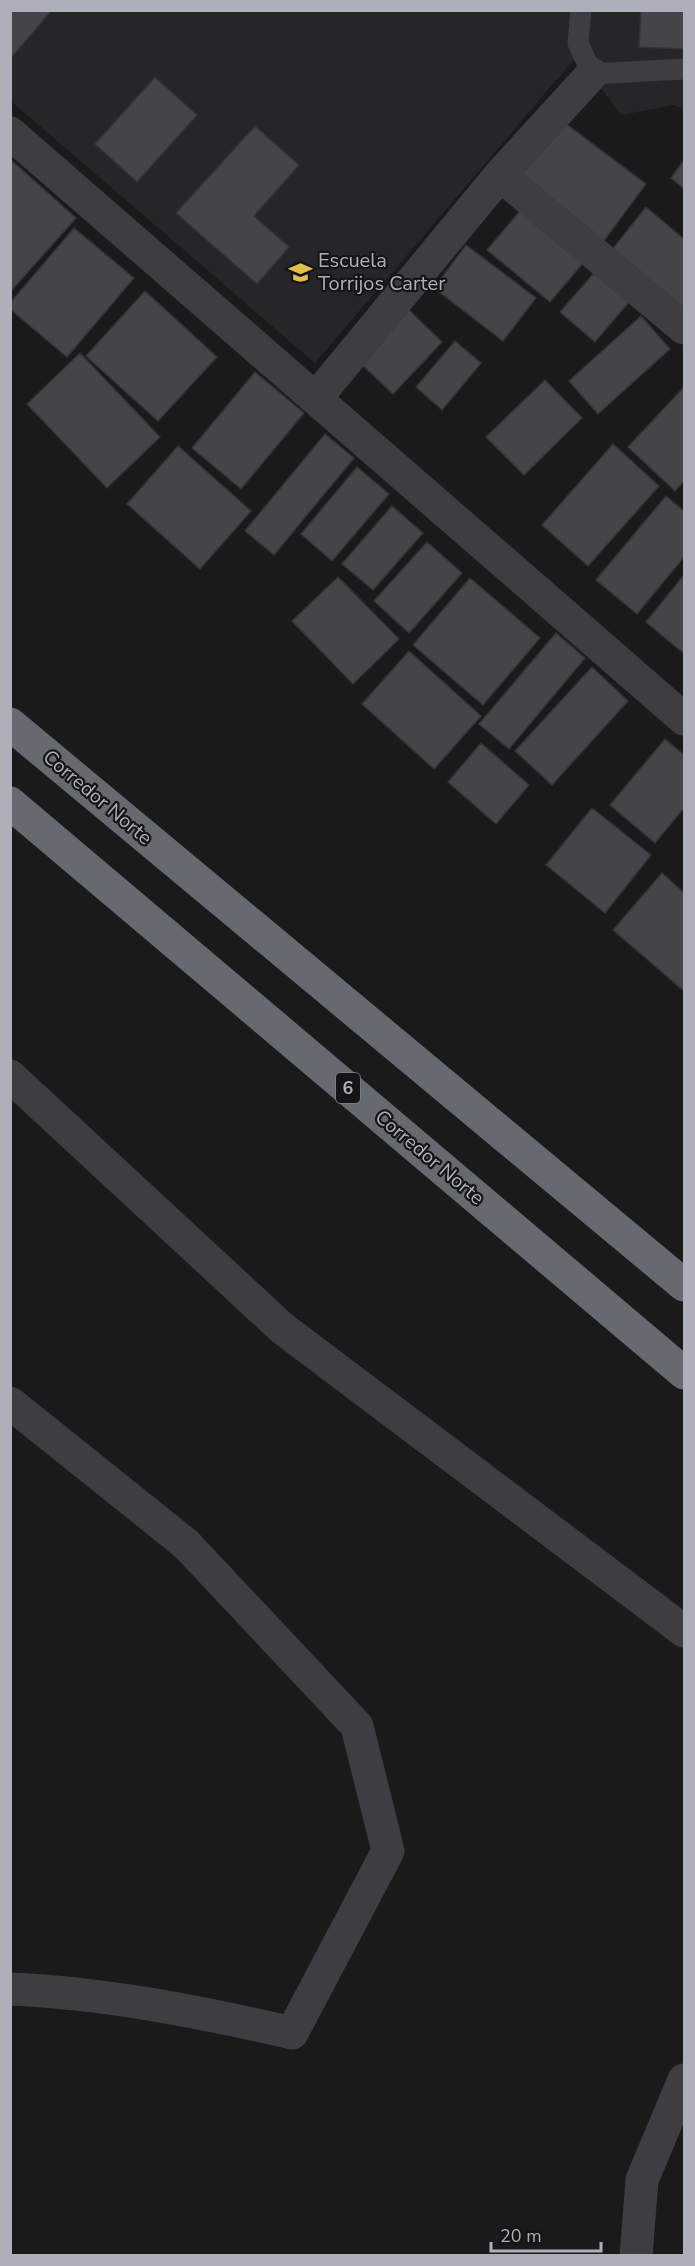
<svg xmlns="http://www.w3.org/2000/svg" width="695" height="2266" viewBox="0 0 695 2266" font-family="'Nunito Sans',sans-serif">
	<rect width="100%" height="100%" fill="#1a1a1b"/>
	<path fill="#262628" d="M11,11H684V109L674,105L621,115L577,56L315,363L11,101Z"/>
	<path fill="#444548" stroke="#343437" stroke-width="1.5" d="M10,10H52L11,58L10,57Z
		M641,10H684V49L639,47Z
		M155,77L197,115L137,182L95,144Z
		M561,120L646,184L603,242L518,177Z
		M255,126L299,165L254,216L289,247L257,284L176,213Z
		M10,159L76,218L10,292Z
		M684,160V189L671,178Z
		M646,207L684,239V313L607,256Z
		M520,211L583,263L550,302L487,250Z
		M74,228L134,278L67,357L10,309V303Z
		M466,245L536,298L503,341L434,288Z
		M595,272L629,302L595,342L560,312Z
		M145,291L217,357L158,421L86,356Z
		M408,309L442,342L393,394L359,362Z
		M641,316L670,349L598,414L569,381Z
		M455,341L481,363L442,410L416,387Z
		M80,353L160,437L107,488L27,404Z
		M255,372L304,413L241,489L192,448Z
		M545,380L582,418L524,475L486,437Z
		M684,387V481L675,491L628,447Z
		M325,434L354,458L274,555L245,531Z
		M613,444L659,486L588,566L542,525Z
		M178,446L251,511L200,569L127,504Z
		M357,467L389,494L332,561L301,534Z
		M666,496L684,511V557L637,614L596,580Z
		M392,506L423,533L373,590L342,564Z
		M427,542L462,573L409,633L374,601Z
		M684,575V649L682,652L646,622Z
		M338,577L399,639L353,684L292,621Z
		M470,578L540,638L483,705L413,645Z
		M556,633L585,658L509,749L479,724Z
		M409,651L481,716L434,769L362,704Z
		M592,667L628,701L552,785L515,751Z
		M665,739L684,755V808L655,843L610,805Z
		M481,743L529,785L496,824L448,782Z
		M592,808L651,855L605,913L546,865Z
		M662,873L684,893V991L613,930Z"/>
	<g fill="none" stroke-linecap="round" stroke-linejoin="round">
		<path stroke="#3d3d42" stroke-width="21" d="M581,10L578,43L592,74L684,69"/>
		<path stroke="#3d3d42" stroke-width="33" d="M10,133L684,719
			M500,175L684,328
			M316,398L500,175L592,74
			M10,1076L282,1328L684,1631
			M10,1403L186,1544L357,1726L388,1851L292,2033C201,2012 105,1993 10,1989
			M636,2256L642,2180L684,2080"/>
		<path stroke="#676971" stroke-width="33" d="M10,724L684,1285
			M10,803L684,1373"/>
	</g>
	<defs>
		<symbol id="school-bare" viewBox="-9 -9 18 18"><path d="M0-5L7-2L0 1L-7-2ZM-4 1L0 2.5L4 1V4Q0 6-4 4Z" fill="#e3be4a" stroke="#151416" stroke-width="2.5" paint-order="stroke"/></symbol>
	</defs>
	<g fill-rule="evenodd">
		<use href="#school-bare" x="284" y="256" width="33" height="33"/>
	</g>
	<g text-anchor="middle" stroke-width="4.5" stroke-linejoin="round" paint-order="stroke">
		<rect fill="#151416" stroke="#7f8189" stroke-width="1.5" x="336" y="1073" width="24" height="30" rx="4.5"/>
		<g font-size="18" font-weight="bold" fill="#adb0ba">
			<text x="348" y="1094">6</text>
		</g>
		<g font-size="20" fill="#adb0ba" stroke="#151416" text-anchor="start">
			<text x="318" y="267">Escuela<tspan x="318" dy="23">Torrijos Carter</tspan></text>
		</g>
		<g font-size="20" fill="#adb0ba" stroke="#151416">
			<text transform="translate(98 797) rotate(40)" y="7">Corredor Norte</text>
			<text transform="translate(430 1157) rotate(40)" y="7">Corredor Norte</text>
		</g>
	</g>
	<rect width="695" height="2266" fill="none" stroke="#adb0ba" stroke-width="24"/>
	<path d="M491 2242v9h110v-9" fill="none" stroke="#adb0ba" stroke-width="3"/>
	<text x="500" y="2242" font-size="18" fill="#adb0ba" stroke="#151416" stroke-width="4.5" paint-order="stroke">20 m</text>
</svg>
